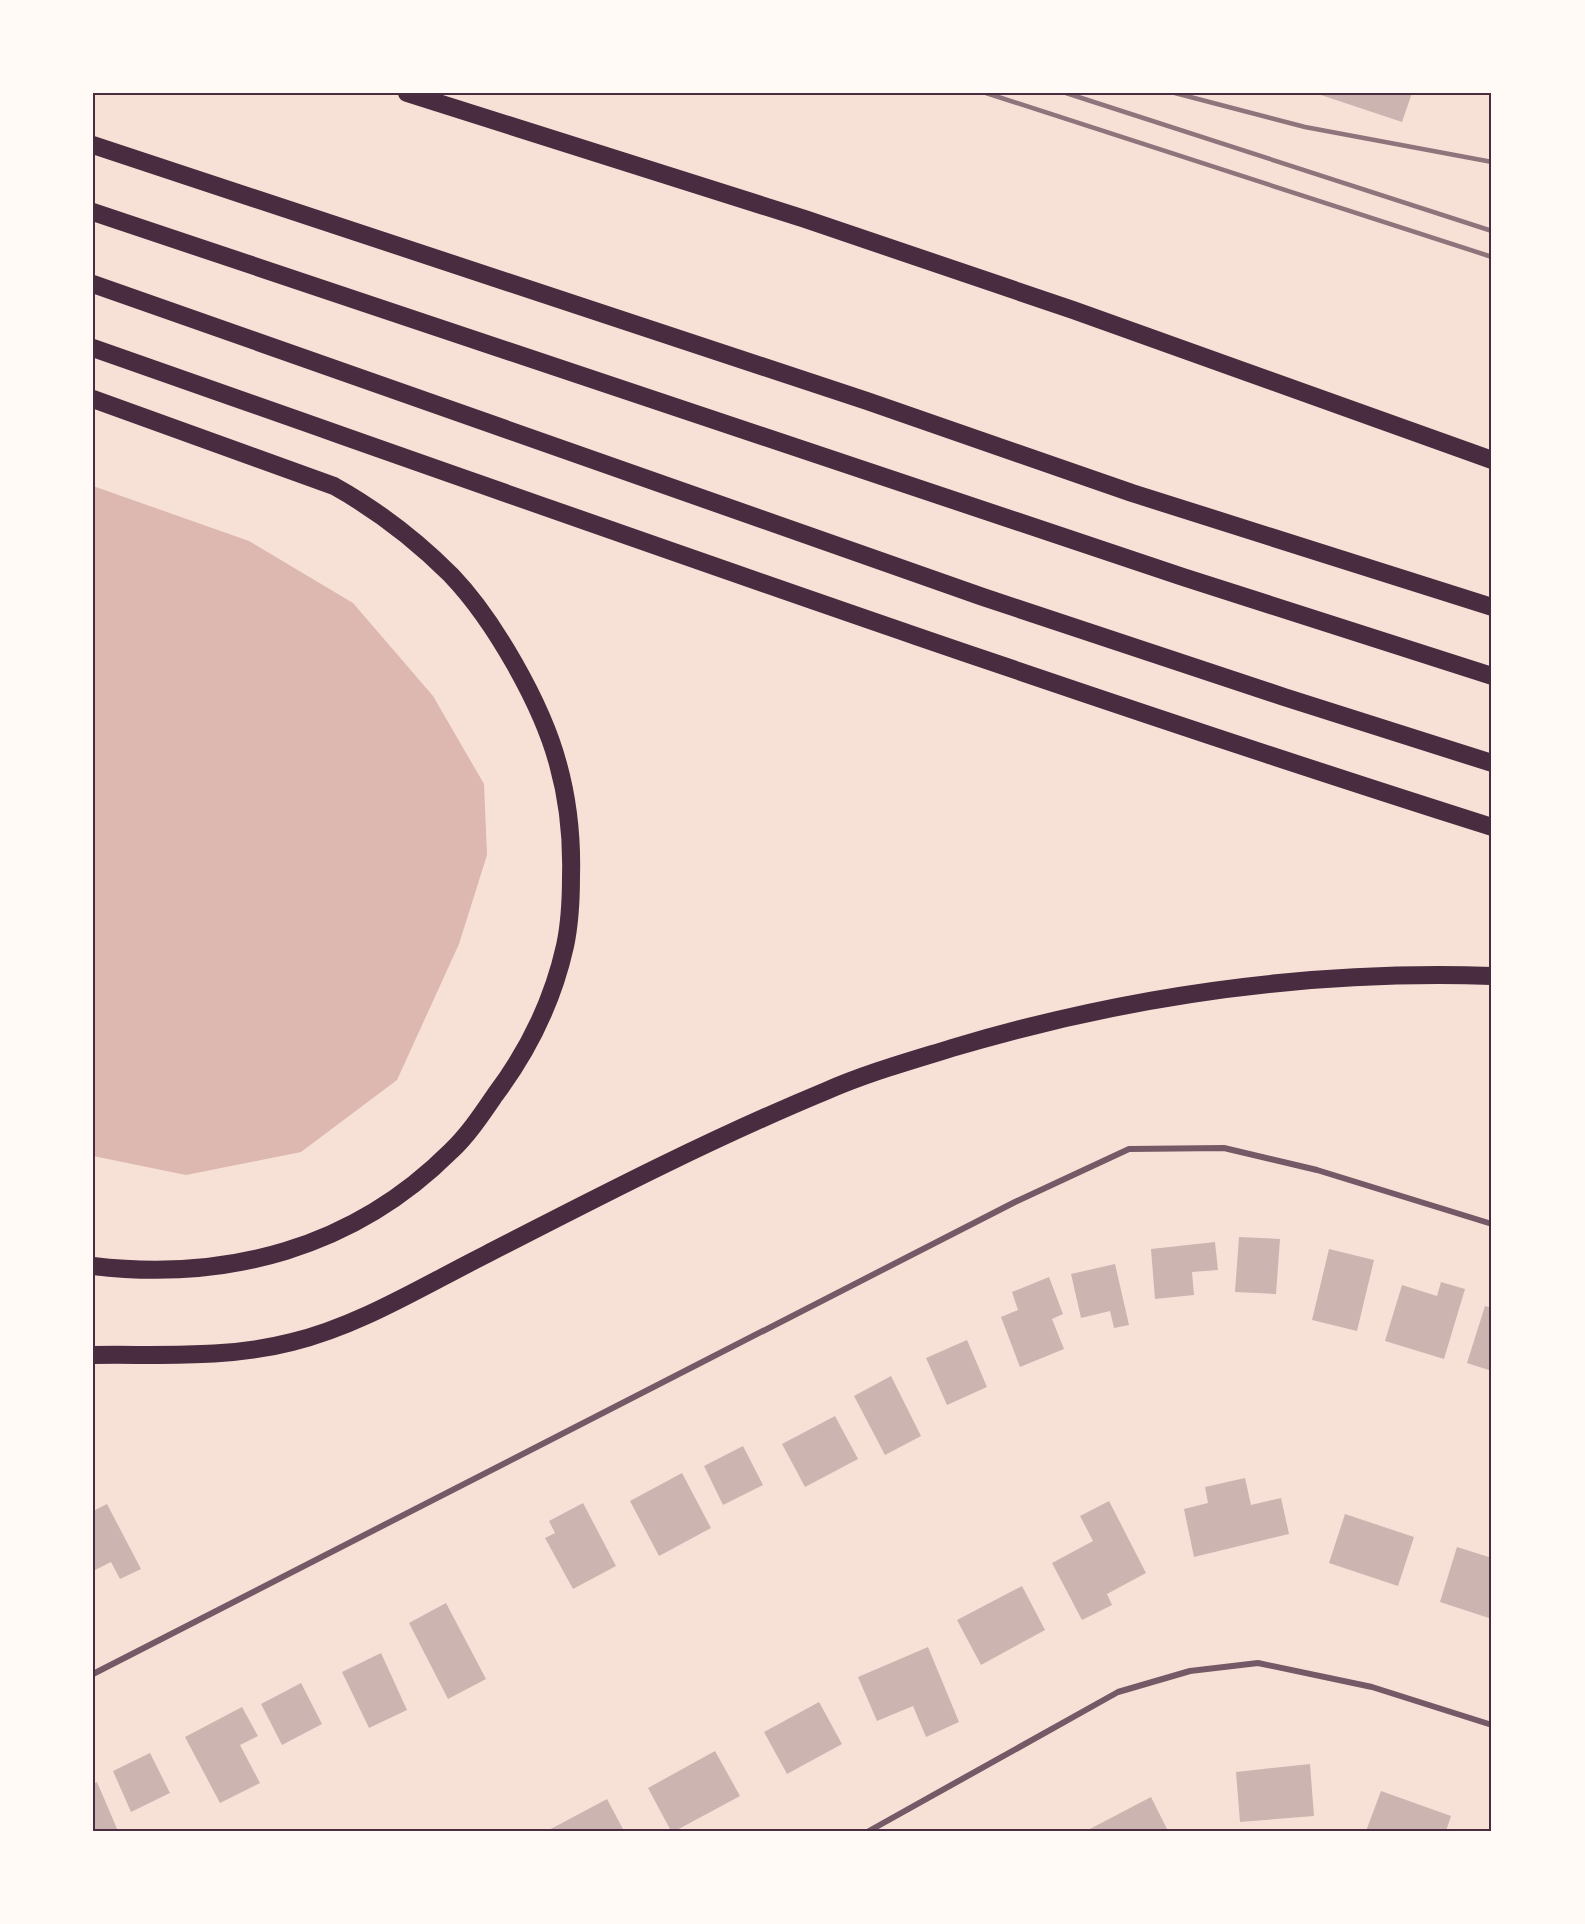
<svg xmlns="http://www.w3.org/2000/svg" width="1585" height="1924" viewBox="0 0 1585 1924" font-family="'Sofia Sans Condensed',sans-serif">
	<rect width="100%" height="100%" fill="#f7e1d7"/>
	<path fill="#dcb8b0" d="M93,486L249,541L353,603L433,696L484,784L487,855L459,944L397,1080L301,1152L186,1175L93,1156Z"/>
	<path fill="#ccb4b1" d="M1315,93H1412L1402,122Z
		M1239,1237L1280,1239L1276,1294L1235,1292Z
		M1215,1242L1218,1270L1192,1272L1194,1295L1155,1299L1151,1249Z
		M1329,1249L1374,1260L1357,1331L1312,1320Z
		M1115,1264L1129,1325L1114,1328L1110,1311L1081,1318L1071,1274Z
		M1049,1277L1063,1314L1052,1319L1064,1349L1020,1367L1001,1317L1018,1310L1012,1292Z
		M1441,1282L1465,1289L1444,1359L1385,1341L1402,1285L1437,1296Z
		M1485,1306L1492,1308V1371L1467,1363Z
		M967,1340L987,1387L947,1405L926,1358Z
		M891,1376L921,1436L885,1455L854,1396Z
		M835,1416L858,1459L805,1487L782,1444Z
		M743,1446L763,1485L723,1505L704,1466Z
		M682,1473L711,1528L659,1556L630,1501Z
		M1245,1478L1251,1505L1281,1498L1289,1534L1194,1557L1184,1509L1208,1503L1205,1487Z
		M1109,1501L1146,1573L1107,1594L1112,1605L1082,1620L1052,1563L1093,1541L1080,1516Z
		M583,1503L616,1566L573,1589L545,1538L555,1533L549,1521Z
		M107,1504L141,1569L120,1579L111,1562L93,1571V1511Z
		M1345,1514L1414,1537L1398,1586L1329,1563Z
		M1457,1547L1492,1558V1619L1440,1602Z
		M1022,1586L1045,1630L981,1665L957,1620Z
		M446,1603L486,1679L448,1699L409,1623Z
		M928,1647L959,1722L926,1737L913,1706L877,1721L858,1677Z
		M381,1653L407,1710L369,1728L342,1672Z
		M301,1683L322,1724L282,1745L261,1704Z
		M819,1702L842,1744L787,1774L764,1732Z
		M242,1707L258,1736L240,1745L260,1783L220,1803L185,1737Z
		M715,1751L740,1796L675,1831H671L648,1788Z
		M150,1753L170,1793L131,1812L113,1771Z
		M1310,1764L1314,1816L1240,1822L1236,1772Z
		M97,1782L118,1831H93V1784Z
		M1381,1791L1451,1816L1446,1831H1366Z
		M1151,1797L1168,1831H1086Z
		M607,1799L624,1831H547Z"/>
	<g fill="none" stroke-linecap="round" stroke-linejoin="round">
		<path stroke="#755966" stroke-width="6" d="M93,1674L1015,1202L1129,1149L1224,1148L1317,1170L1492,1224
			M869,1831L1118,1692L1190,1671L1258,1663L1372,1687L1492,1725"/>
		<path stroke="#4a2c40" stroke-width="18" d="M407,93L805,219L1073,310L1492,460
			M93,145L867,401L1132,493L1492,607
			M93,212L1183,577L1492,676
			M93,284L983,597L1284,697L1492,763
			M93,348C558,511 1022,678 1492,827
			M93,399L334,486C377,510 416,540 451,575C494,620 542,704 558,764C568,800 572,839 571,876C571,899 570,923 565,946C553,1000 528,1051 495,1095C482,1114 468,1135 451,1151C354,1248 227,1282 93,1266
			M93,1355C160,1354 226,1359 292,1342C359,1326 425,1285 487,1254C598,1197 710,1139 826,1091C867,1073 910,1061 952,1048C1126,996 1310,970 1492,976"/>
		<path stroke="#8f747c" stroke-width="4.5" d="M986,93L1492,257
			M1066,93L1492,231
			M1175,93L1305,127L1492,162"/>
	</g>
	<rect width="1585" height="1924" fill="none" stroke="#fffaf5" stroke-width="189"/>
	<rect x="94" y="94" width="1396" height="1736" fill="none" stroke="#4a2c40" stroke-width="2"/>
</svg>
